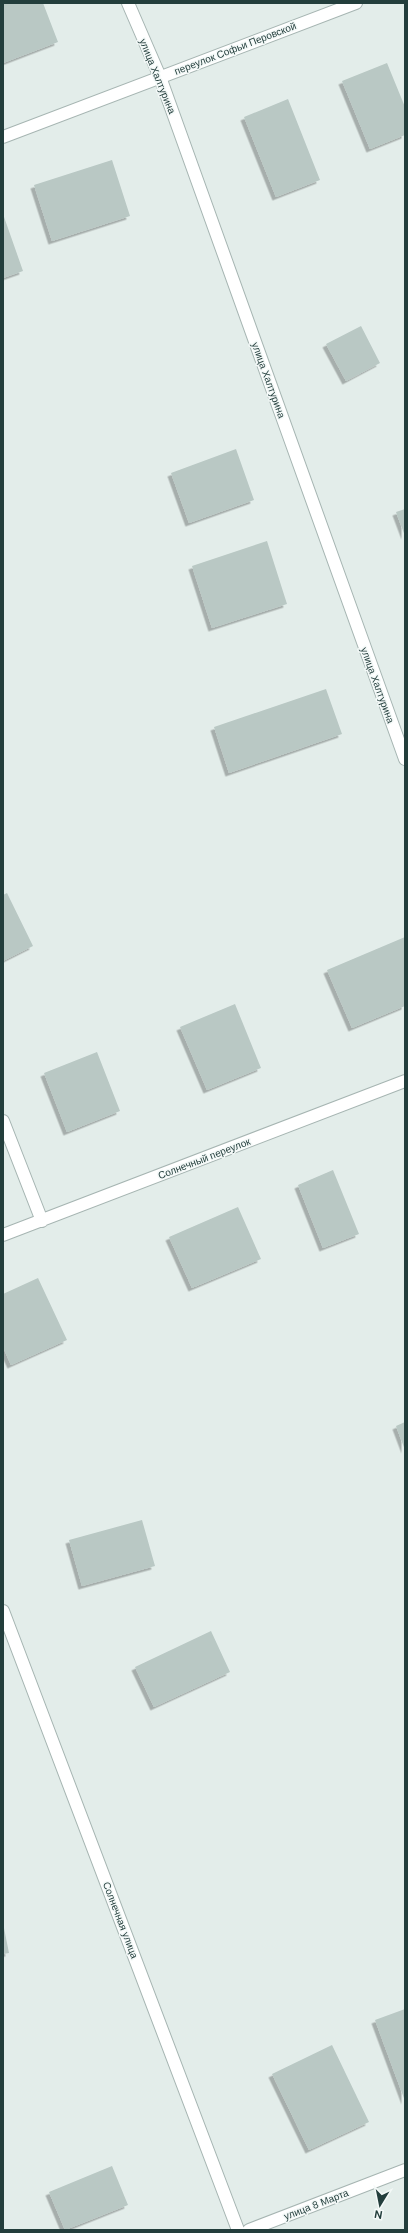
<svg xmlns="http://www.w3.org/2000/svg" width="408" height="2233" viewBox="0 0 408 2233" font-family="'DM Sans',sans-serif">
	<defs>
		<filter id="shadow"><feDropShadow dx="-3.5" dy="3.5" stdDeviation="0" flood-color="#0004"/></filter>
	</defs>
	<rect width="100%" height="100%" fill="#e3edea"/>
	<path fill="#b9c8c4" filter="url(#shadow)" d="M3,3H43L58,42L3,63Z
		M387,63L405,107V135L370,149L342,81Z
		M288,99L320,180L276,197L244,117Z
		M112,160L130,216L52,241L34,185Z
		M3,214L23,271L3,278Z
		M361,326L380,363L346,381L326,344Z
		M236,449L254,500L189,523L171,473Z
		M405,509V536L396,512Z
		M267,541L287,604L212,628L192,566Z
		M326,689L342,734L229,773L214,727Z
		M7,893L33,946L3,961V895Z
		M405,937V1006L352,1028L327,970Z
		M235,1004L261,1068L207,1090L180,1027Z
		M97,1052L120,1111L67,1132L44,1073Z
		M333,1170L359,1234L323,1248L298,1185Z
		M238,1207L261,1259L192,1288L169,1237Z
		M38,1278L67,1340L11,1365L3,1347V1294Z
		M405,1422V1450L396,1426Z
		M142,1520L155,1566L82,1586L69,1540Z
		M211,1631L230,1672L154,1707L135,1667Z
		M3,1923L9,1953L3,1954Z
		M405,2009V2101L375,2020Z
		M332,2045L369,2122L309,2150L272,2074Z
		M112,2166L128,2205L65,2230L49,2192Z"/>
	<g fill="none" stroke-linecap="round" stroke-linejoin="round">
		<defs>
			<path id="minor" d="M128,3L160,77L405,759
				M3,137L356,3
				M3,1121L42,1221
				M3,1235L405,1081
				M3,1611L238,2230
				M249,2230L405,2170"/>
		</defs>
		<use href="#minor" stroke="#a6b5b2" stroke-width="14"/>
		<use href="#minor" stroke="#fff" stroke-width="12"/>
	</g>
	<g text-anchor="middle" stroke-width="3" stroke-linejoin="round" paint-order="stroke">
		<g font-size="10" fill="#233e3c" stroke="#f4f9f8">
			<text transform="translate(235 48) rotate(-21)" y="4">переулок Софьи Перовской</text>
			<text transform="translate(158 76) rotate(68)" y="4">улица Халтурина</text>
			<text transform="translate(269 380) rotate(70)" y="4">улица Халтурина</text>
			<text transform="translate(378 685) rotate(70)" y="4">улица Халтурина</text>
			<text transform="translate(204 1158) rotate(-21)" y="4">Солнечный переулок</text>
			<text transform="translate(121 1920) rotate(69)" y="4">Солнечная улица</text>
			<text transform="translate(316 2204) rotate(-21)" y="4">улица 8 Марта</text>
		</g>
	</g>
	<rect width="408" height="2233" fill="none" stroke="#233e3c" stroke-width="8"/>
	<g transform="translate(380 2205) rotate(190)" stroke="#f4f9f8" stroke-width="3" paint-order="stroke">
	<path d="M0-3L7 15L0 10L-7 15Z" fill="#233e3c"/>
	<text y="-6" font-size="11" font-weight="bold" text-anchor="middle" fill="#233e3c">N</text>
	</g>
</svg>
